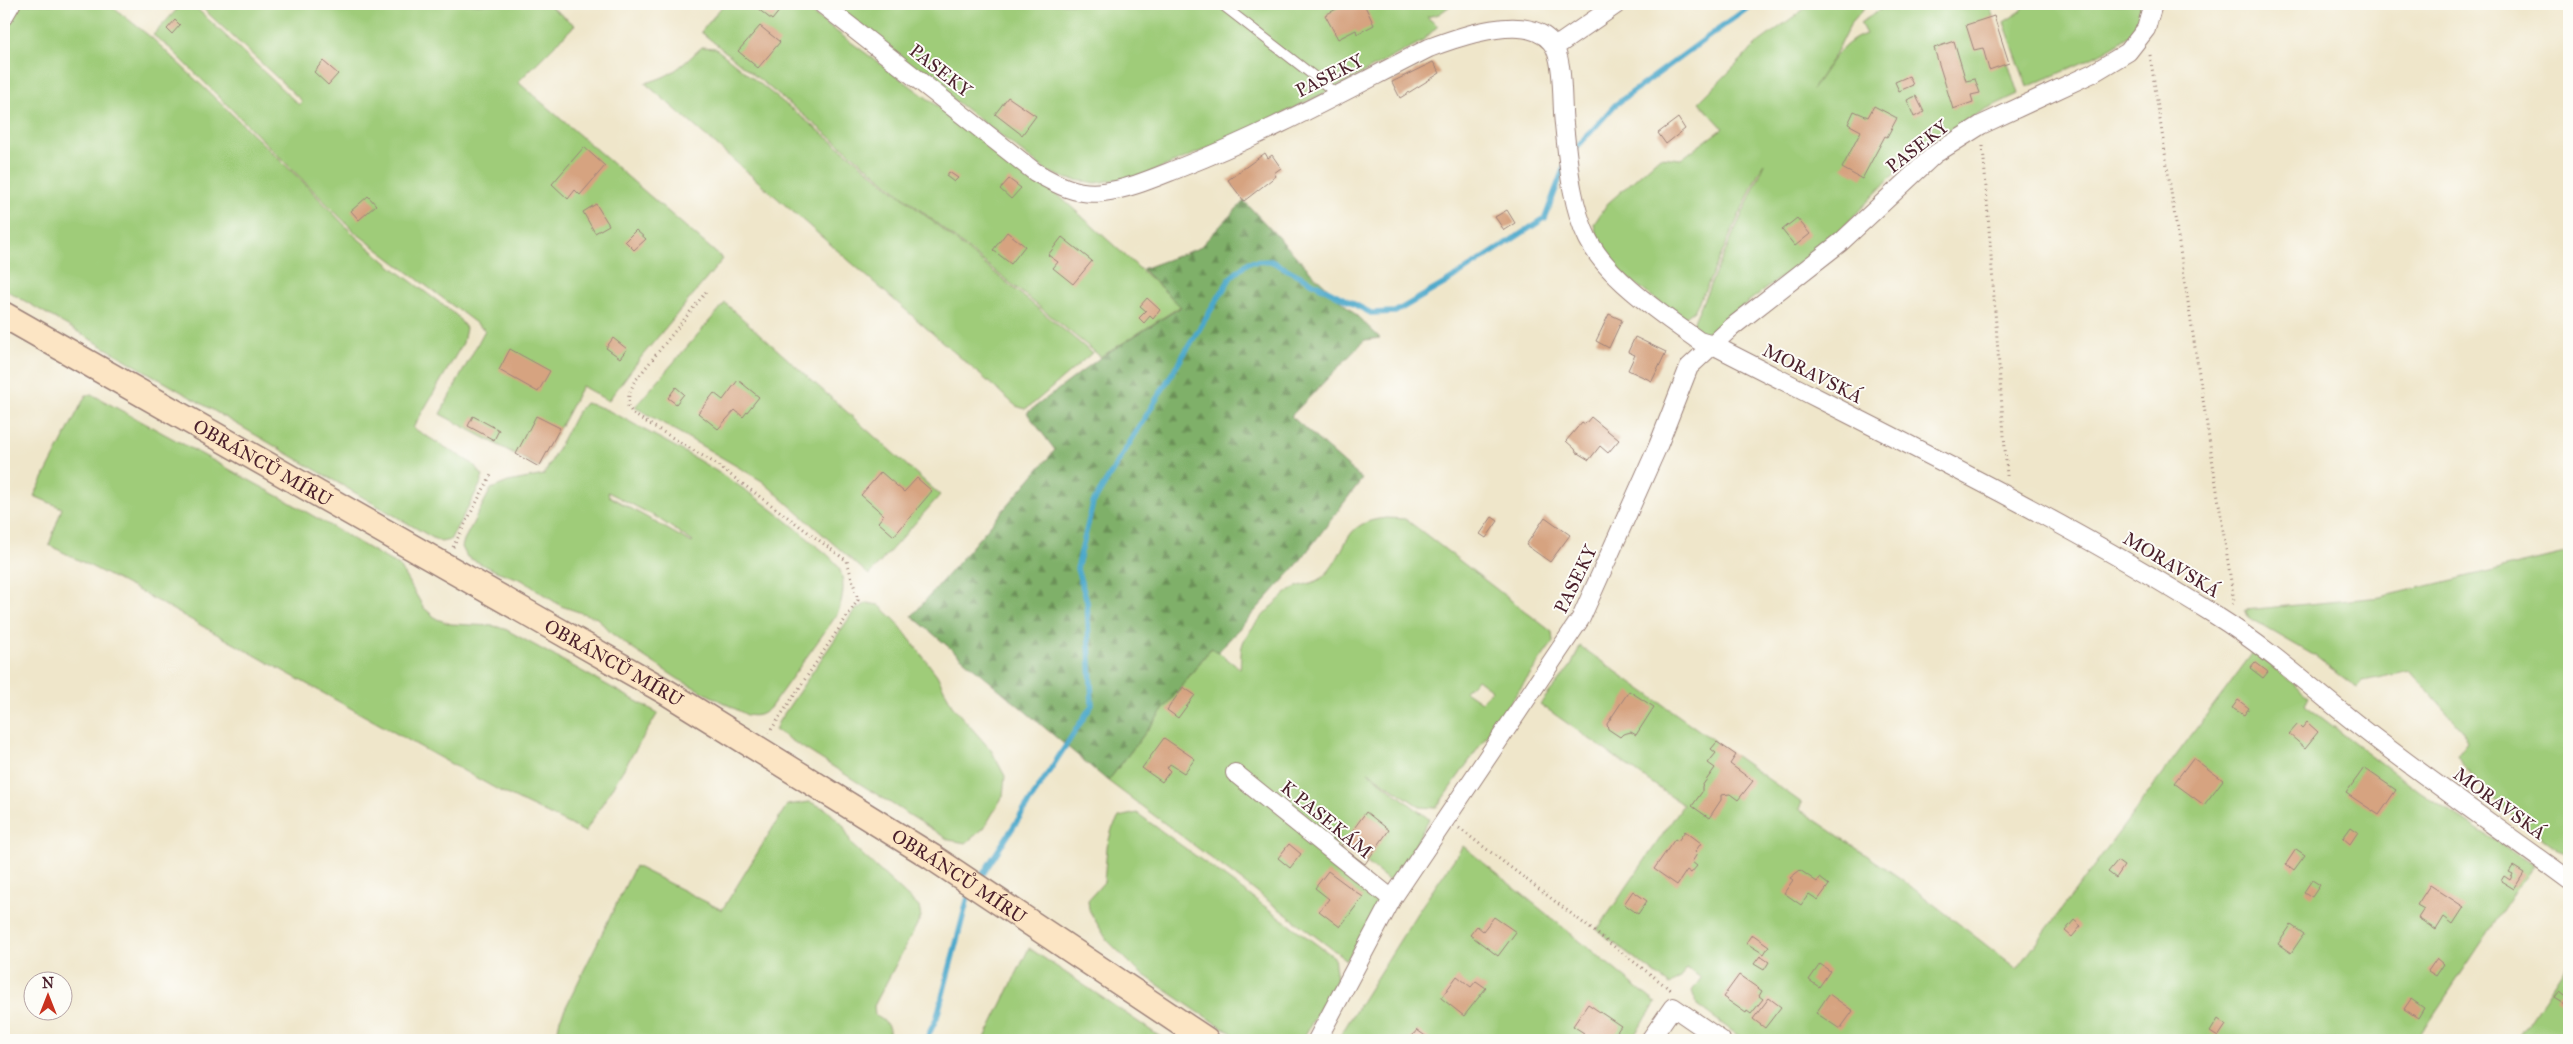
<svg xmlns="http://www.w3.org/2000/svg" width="2573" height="1044" viewBox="0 0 2573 1044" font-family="'IM FELL Great Primer',serif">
	<defs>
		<pattern id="forest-firs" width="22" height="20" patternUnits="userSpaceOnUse" patternTransform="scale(1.25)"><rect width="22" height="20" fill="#7fb069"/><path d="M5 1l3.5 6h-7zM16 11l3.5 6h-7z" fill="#6a8f57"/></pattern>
	</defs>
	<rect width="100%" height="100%" fill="#fdfcf7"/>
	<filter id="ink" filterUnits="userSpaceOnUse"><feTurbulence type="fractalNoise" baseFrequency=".02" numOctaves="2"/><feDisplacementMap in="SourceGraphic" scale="10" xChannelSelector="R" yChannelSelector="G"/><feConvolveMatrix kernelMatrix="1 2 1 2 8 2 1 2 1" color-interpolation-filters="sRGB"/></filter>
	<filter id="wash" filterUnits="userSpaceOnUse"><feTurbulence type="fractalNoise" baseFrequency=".0096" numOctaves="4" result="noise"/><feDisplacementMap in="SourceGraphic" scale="20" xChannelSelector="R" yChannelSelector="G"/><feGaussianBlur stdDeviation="1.12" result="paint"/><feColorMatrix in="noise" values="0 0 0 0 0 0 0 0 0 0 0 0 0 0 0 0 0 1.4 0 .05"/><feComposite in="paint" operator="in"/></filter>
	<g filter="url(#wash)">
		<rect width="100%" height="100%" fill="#efe6ca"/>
		<path fill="#9fcc79" stroke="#747652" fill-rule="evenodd" d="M20,4H108L114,8L153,39L305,184L355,236L392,267L456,315L466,328L463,343L413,428L473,464L483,476L480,485L450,540L441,542L433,538L4,289V30Z
			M182,4H192L299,105L302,101L198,4H547L575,25L518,82L723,259L642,356L608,401L582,386L539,467L440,414L485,330L356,233L171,49L153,35Z
			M724,4H799L1056,193L1181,306L1101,357L701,32Z
			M828,4H1453L1439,14L1427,17L1438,26L1421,42L1325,93L1221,143L1144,175L1096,183L1067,179L1047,171Z
			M1811,4H1864L1866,6L1851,23L1835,55L1812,90C1827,69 1840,42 1866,34L1860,23L1889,4H1989L2018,94L1986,109L1936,138L1890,178L1833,238L1704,335L1693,323L1765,163L1758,174L1708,284L1694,311L1684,318C1648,294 1603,268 1594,224L1607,204L1660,157L1681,159L1723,128L1699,102L1759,42Z
			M2026,4H2146C2144,12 2142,22 2136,29C2116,51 2056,74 2027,87L2004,22L2021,11Z
			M702,47L715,48L926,216L1092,353L1034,403L1025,409L1016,406L645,83C673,76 681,66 702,47Z
			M725,303L940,495L869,575L762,481L635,407Z
			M86,395H93L291,503L399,566L424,608L437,619L451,624L494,626L505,629L658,713L585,832L500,791L139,591L49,545L62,508L34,496Z
			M585,403C608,407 629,422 650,433C710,465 764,499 814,544C822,550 834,559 839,568C846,583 843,601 836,616L770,708C762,715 758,717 747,715L678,679L634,650L611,633L597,618L561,606L522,580L496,571L467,557L462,547L464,540L491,489L508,482L544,475L576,414ZM608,492L656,517L693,542L692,543L609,496Z
			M1387,518L1405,519L1420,530L1552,632L1553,642L1436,808L1420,807L1368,772L1429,819L1393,884L1366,862L1328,839L1384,895L1347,960L1108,781L1212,647L1240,669C1241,661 1240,651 1243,643C1247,630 1281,596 1292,589C1301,584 1317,584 1324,576C1351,548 1340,522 1387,518ZM1477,679L1492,690L1481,702L1465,691Z
			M2569,552V856C2536,834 2475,790 2457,755L2468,741L2462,730L2410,671L2363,681L2357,688L2315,656L2249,618L2245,610L2381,597Z
			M867,603L879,605L896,621L937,675L953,707L991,750L1005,776L1003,796L984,828L966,843L949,840L775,730L779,721L854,611Z
			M1580,646L1802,803L1799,809L1900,878L2017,969L2254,651L2309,697L2305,705L2421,793L2533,865L2417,1040H1744L1697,1005L1692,991L1701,978L1687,968L1680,978L1670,985L1597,930L1683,805L1540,704L1571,666Z
			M810,802L826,809L843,825L852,845L919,907L921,917L874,1006L875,1015C887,1022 891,1027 889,1040H556L560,1019L635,866L722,910L787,805Z
			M1137,813L1334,957L1337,979L1302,1040H1243L1198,1012L1138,971L1107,940L1089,910L1088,900L1104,882L1107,847L1112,829L1119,817Z
			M1463,846L1656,1003L1631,1040L1338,1039L1417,913Z
			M1029,948L1165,1040H984Z
			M2569,961V1040H2517Z"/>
		<path fill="url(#forest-firs)" stroke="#64684a" d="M1244,201L1311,272L1380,338L1365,340L1291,416L1362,479L1296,566L1218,652L1211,648L1108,781L912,616L1055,450L1027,413L1101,357L1181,307L1142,269L1199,248Z"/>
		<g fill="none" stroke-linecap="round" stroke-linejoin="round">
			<path stroke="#4ca8ca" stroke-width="5.5" d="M1571,154L1615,105L1753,4
				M979,880L1092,705L1087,601L1077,569L1093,503L1231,277L1249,262L1271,261L1371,313L1395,312L1447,282L1545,218L1564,167
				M926,1040L937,1017L968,897L973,890"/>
		</g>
		<g id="blocks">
			<path fill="#d6a380" d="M752,4H785L772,20Z
				M1343,4H1364L1374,25L1357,34L1356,30L1338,39L1325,15L1344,5Z
				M1994,16L2009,63L1989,70L1983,48L1974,50L1966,25Z
				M175,20L180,25L172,34L167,29Z
				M760,26L780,42L758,68L738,51Z
				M1954,41L1966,81L1975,79L1980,93L1971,95L1973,102L1953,109L1934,48Z
				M323,61L338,74L328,85L314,72Z
				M1433,62L1440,73L1400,98L1392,82Z
				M1909,76L1913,85L1899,91L1895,82Z
				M1916,96L1924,112L1914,117L1907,100Z
				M1008,97L1036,116L1022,135L995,114Z
				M1874,106L1897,118L1887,137L1885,136L1862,179L1842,168L1861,131L1848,124L1854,111L1868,117Z
				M1678,118L1685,129L1666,144L1658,133Z
				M584,147L605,166L580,195L575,190L568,199L552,184Z
				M1265,153L1268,158L1272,155L1281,168L1274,173L1276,176L1244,201L1228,180Z
				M949,172L958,178L954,182L946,176Z
				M1009,179L1021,188L1011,199L1000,189Z
				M368,196L376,205L359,220L351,211Z
				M596,204L609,225L595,233L583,212Z
				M1507,210L1515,223L1504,230L1495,217Z
				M1797,218L1810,234L1795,246L1782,230Z
				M636,230L646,239L634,250L625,241Z
				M1007,232L1025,246L1011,264L993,250Z
				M1062,237L1092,261L1073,284L1053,268L1058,262L1048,255Z
				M1147,298L1160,310L1153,319L1150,316L1144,323L1139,318L1146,311L1140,306Z
				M1609,314L1622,320L1609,348L1596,341Z
				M1635,337L1666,352L1652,381L1628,370L1635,355L1628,352Z
				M613,338L627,349L620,358L606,348Z
				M510,349L550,371L538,392L499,370Z
				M738,380L759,397L743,417L735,410L718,429L698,413L714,393L723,400Z
				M676,387L684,394L676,404L668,398Z
				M473,416L499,430L494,440L468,426Z
				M536,416L560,428L539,467L516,454Z
				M1591,417L1619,440L1608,453L1600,446L1589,460L1576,452L1575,449L1566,441L1582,422L1585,424Z
				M881,472L904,492L917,478L932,491L894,536L878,522L884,515L861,495Z
				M1492,517L1498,521L1486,538L1480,534Z
				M1545,517L1570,535L1550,562L1526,545Z
				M2255,662L2268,672L2263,678L2250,668Z
				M1183,687L1195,695L1178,718L1167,710Z
				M1629,691L1654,707L1636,735L1631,732L1623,734L1620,737L1608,729L1607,724Z
				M2238,700L2249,708L2244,715L2232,708Z
				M2307,722L2318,732L2305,748L2289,734L2298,724L2302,728Z
				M1164,738L1195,759L1184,773L1170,764L1167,768L1170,771L1162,782L1142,768Z
				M1717,742L1736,755L1730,764L1753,781L1738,800L1730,794L1721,795V800L1709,818L1692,806L1702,792V786L1715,768L1708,763L1716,753L1711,749Z
				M2193,758L2223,780L2204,805L2174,783Z
				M2364,768L2396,790L2379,815L2346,793Z
				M1366,812L1389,830L1365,864L1341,846Z
				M2351,827L2358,832L2350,844L2343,838Z
				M1685,831L1701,843L1695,852L1697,854L1692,862L1697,866L1691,873L1687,870L1677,885L1654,869L1675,839L1678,841Z
				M1289,844L1301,854L1290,868L1278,858Z
				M2296,849L2305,855L2294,870L2286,864Z
				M2117,861L2124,866L2116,878L2108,872Z
				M2513,866L2524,873L2514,889L2501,881L2504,876L2510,880L2513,874L2509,872Z
				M1800,870L1817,882L1820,878L1829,885L1818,900L1809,894L1801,905L1784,893L1793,880L1790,878Z
				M1328,871L1363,897L1340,927L1319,911L1329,899L1315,888Z
				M2312,880L2320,885L2312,897L2304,892Z
				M2430,885L2464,907L2453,924L2444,917L2436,930L2418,918L2424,909L2417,905Z
				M1633,891L1647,901L1638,914L1624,904Z
				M1494,917L1516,932L1498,956L1470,935L1477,926L1483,931Z
				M2074,920L2081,926L2072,937L2065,931Z
				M2291,925L2304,934L2291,953L2278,944Z
				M1752,934L1769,946L1764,954L1746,943Z
				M1760,956L1769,962L1764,970L1754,964Z
				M2437,958L2444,964L2436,976L2428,971Z
				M1820,964L1830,971L1819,987L1809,980Z
				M1739,975L1762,991L1759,996L1763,999L1751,1014L1747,1011L1746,1013L1723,997Z
				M1457,976L1471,987L1476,981L1486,988L1464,1016L1441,998Z
				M2560,992L2569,999L2566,1005L2555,998Z
				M1829,994L1853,1011L1840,1029L1816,1013Z
				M1769,998L1781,1007L1765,1028L1753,1019Z
				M2411,999L2424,1008L2418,1018L2404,1009Z
				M1588,1004L1621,1026L1611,1040H1579L1584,1033L1573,1026Z
				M2218,1019L2226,1025L2218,1037L2210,1032Z
				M1417,1030L1431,1040H1409Z"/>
		</g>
	</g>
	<g filter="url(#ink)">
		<use href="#blocks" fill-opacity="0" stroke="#9c827a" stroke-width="1"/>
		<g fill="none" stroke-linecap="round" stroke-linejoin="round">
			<defs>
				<path id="lane" d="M1221,4L1337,94
					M835,14L843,4"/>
				<path id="street" d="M822,4L1035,172C1056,184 1077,196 1103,192C1130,189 1156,177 1182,167C1267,134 1348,89 1429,48C1458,37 1526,12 1551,42C1565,58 1561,103 1564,124C1568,161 1571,205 1588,239C1608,279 1663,315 1699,341L1713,345C1882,432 2054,514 2215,615C2263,645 2305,682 2348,717C2419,774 2496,826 2569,880
					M4,16L11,4
					M1555,47L1617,4
					M1235,773L1392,899
					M1317,1040L1392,899L1581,618L1658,446L1689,367L1732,327L1841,242L1935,154L1981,125L2093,73L2128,52L2146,29L2153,4
					M1650,1040L1673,1007L1721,1040"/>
				<g id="secondary">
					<path id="s1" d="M4,315L668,693L932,857L1206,1040"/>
				</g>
			</defs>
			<use href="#lane" stroke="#9c827a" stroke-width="11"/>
			<use href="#street" stroke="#9c827a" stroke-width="20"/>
			<use href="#secondary" stroke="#9c827a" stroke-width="28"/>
			<path stroke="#9c827a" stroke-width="3" stroke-dasharray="1 4" stroke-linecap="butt" d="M2150,55L2234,601L2231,606
				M1983,146L2007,476
				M706,292L635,381L629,394L628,406L633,414L713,462L847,561L858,600L769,733
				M453,547L492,473
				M1459,828L1671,990"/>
			<use href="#lane" stroke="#fff" stroke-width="9"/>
			<use href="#street" stroke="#fff" stroke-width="18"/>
			<use href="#secondary" stroke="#fce5c4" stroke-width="25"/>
		</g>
	</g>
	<g text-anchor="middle" stroke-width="4" stroke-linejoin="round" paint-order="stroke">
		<g font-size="19" fill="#4a1f2b" stroke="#fdfcf7">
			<text transform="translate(941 70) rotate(38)" y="7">PASEKY</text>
			<text transform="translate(1329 75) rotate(-27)" y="7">PASEKY</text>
			<text transform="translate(1917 146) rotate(-38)" y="7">PASEKY</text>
			<text transform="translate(1813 373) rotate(27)" y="7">MORAVSKÁ</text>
			<text dy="7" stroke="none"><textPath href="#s1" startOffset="298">OBRÁNCŮ MÍRU</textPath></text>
			<text transform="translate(2172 564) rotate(31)" y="7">MORAVSKÁ</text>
			<text transform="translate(1575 579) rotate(-64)" y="7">PASEKY</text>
			<text dy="7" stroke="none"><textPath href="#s1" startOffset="702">OBRÁNCŮ MÍRU</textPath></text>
			<text transform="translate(2500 803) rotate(36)" y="7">MORAVSKÁ</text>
			<text transform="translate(1327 819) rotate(39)" y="7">K PASEKÁM</text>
			<text dy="7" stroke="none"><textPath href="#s1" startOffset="1108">OBRÁNCŮ MÍRU</textPath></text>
		</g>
	</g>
	<rect width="2573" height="1044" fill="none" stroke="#fdfcf7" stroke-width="20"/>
	<g transform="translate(48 996)"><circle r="24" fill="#fdfcf7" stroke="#b5a4a5"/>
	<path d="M0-4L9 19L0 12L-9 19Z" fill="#c8321e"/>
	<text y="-8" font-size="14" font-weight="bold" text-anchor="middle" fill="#4a1f2b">N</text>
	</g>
</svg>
